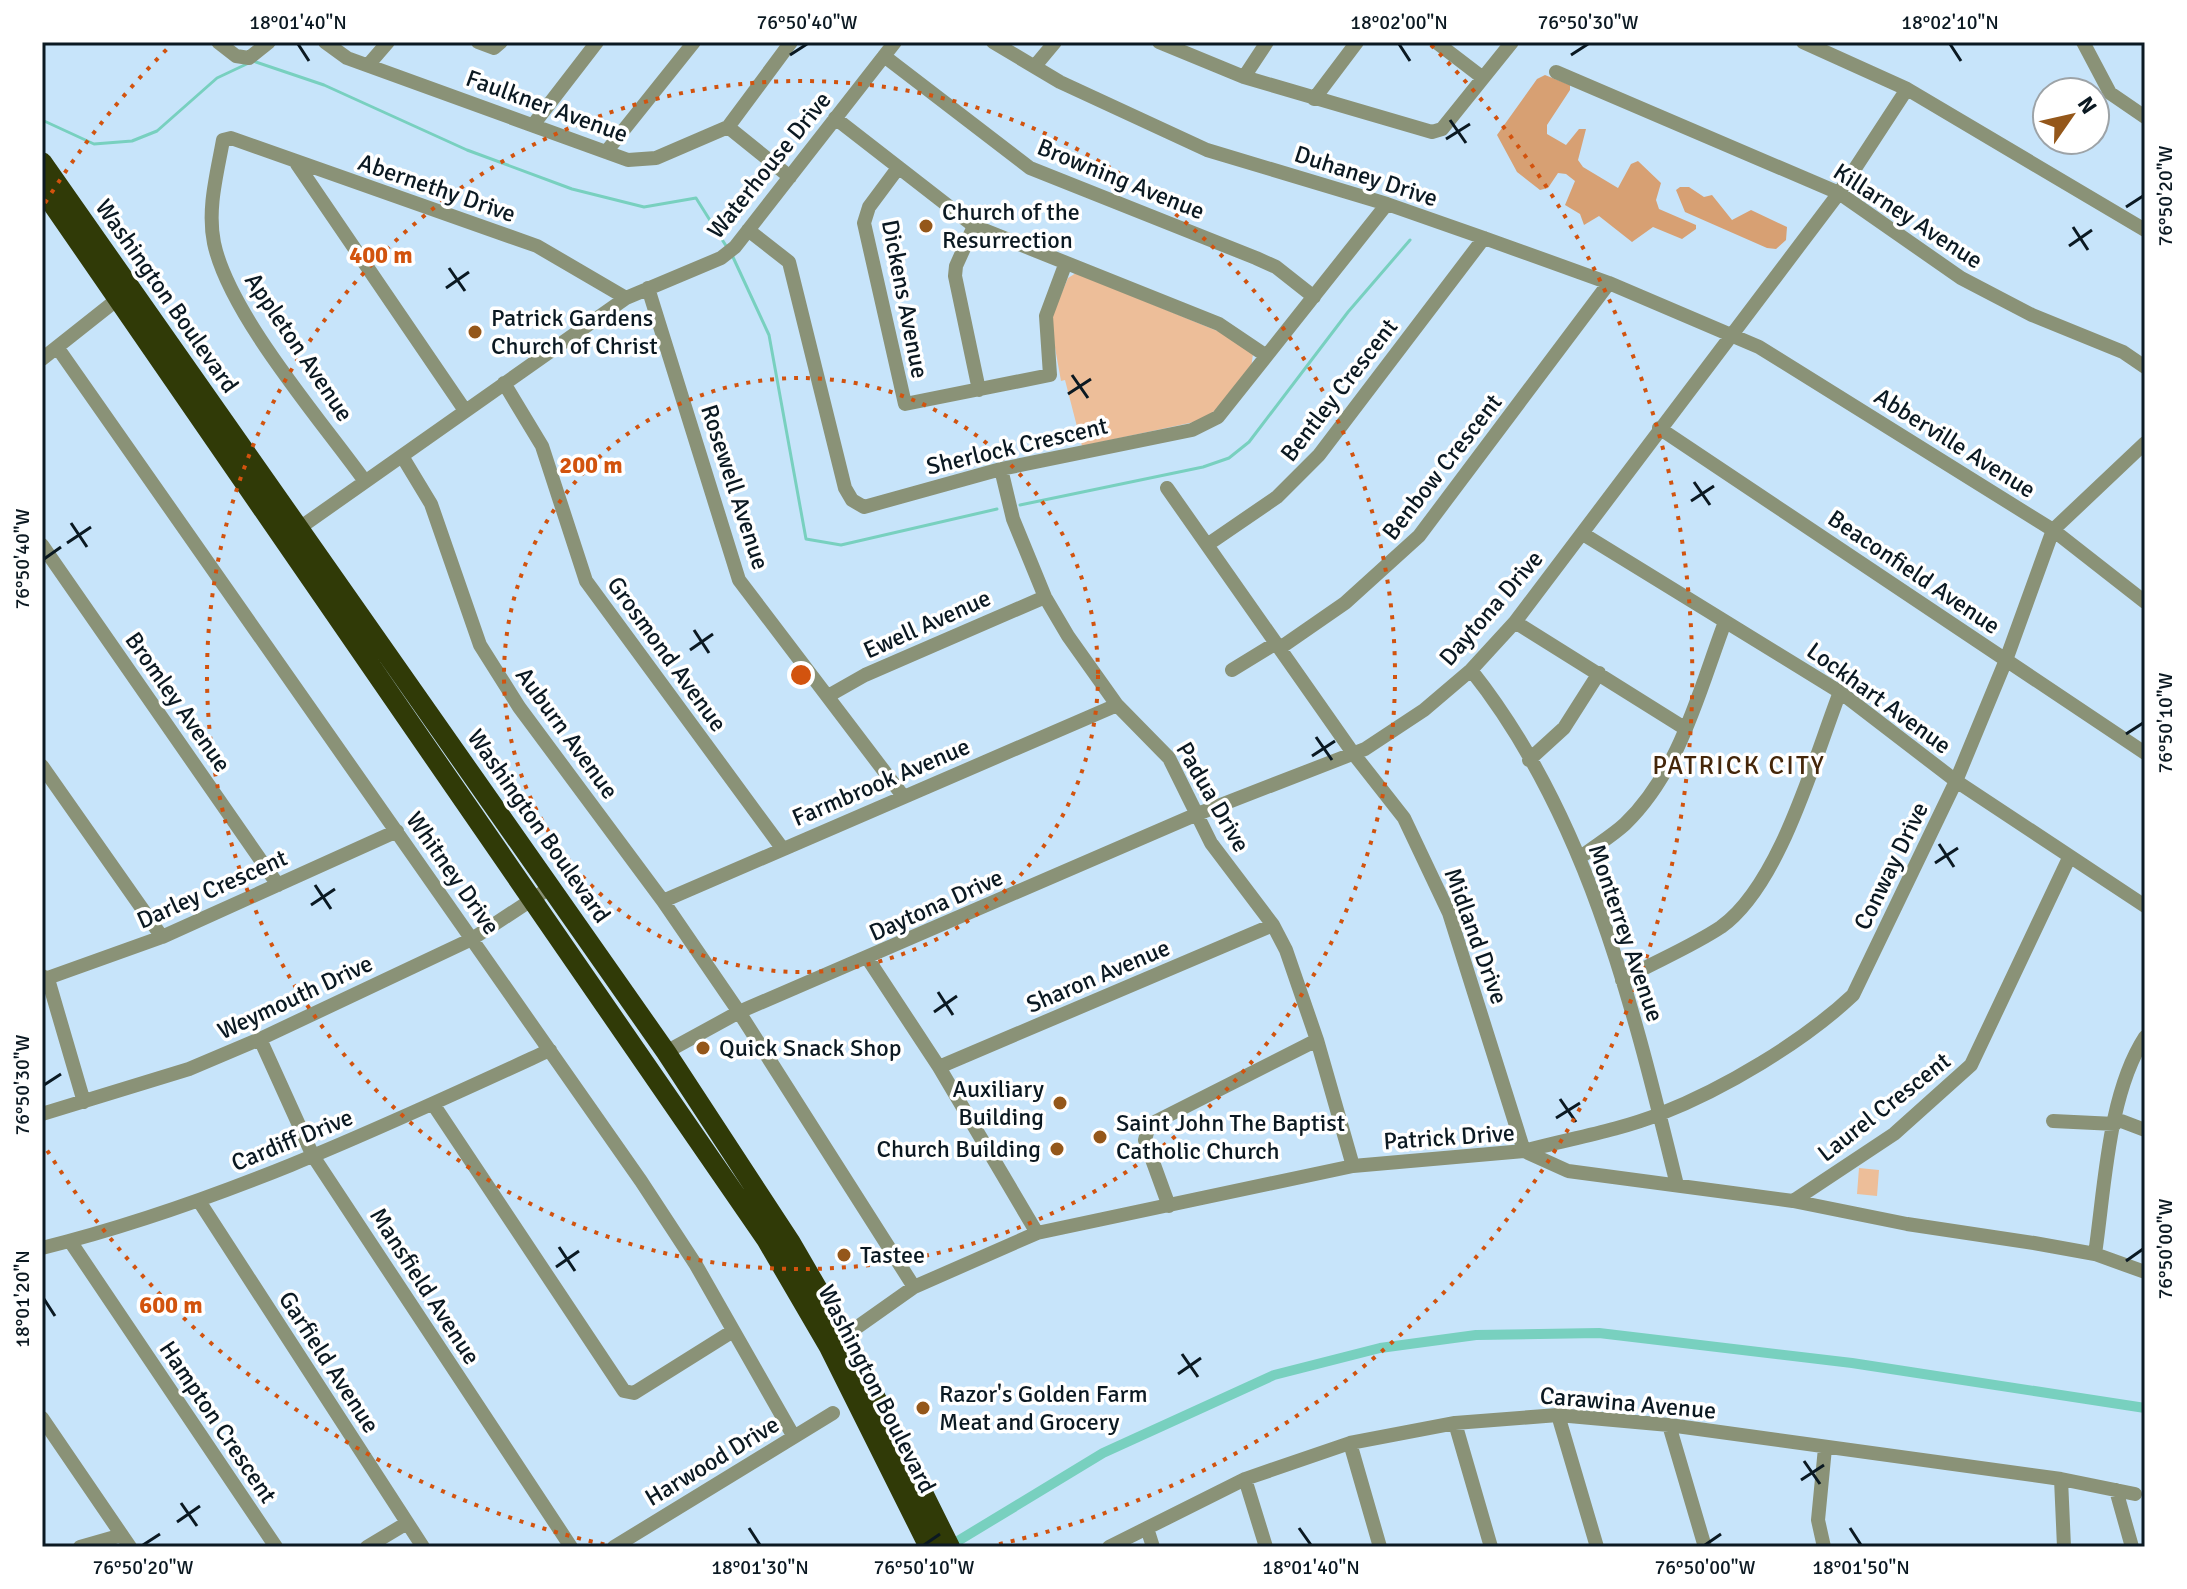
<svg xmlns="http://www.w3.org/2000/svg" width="2187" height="1589" viewBox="0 0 2187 1589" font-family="Signika,sans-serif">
	<rect width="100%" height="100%" fill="#c7e4fa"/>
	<path fill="#edbe99" d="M1076,273L1237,339L1253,354L1251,368L1216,410L1199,421L1082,446L1065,380L1061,381L1050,320L1068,278Z
		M1859,1168L1879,1170L1877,1196L1857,1194Z"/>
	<path fill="#d7a073" d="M1545,75L1570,85V90L1547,125V134L1566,145L1579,129H1586L1578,160L1583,167L1618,188L1631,164L1638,161L1661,183L1656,200L1659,209L1696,225V229L1682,239L1653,227L1632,242L1599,216L1584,225L1580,214L1565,205L1575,181L1566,174L1558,173L1548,188L1540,190L1517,172L1497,135L1537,79Z
		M1680,187H1689L1704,197L1712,195L1732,220L1751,210L1787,227L1786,240L1776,249L1767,248L1685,212L1676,190Z"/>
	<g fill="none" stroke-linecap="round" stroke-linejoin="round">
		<path stroke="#78d0bf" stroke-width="3" d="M42,120L94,144L132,141L157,131L217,78L253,61L324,85L467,150L572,189L644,207L696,198L728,249
			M732,255L769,335L806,539L841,545L997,509
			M1020,505L1203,467L1229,458L1249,442L1348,312L1410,240"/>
		<path stroke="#78d0bf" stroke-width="10" d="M948,1547L1103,1453L1274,1375L1380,1348L1476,1335L1599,1333L1852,1363L2145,1408"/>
		<path stroke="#8a9277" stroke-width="14" d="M218,42L236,56L249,58L269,42
			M325,42L347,58L628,160L656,158L728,127L791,42
			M478,42L494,48L501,42
			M993,42L1060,82L1207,150L1387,204L1484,238L1609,283L1759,347L2053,530L2145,602
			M1159,42L1244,77L1432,132L1442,129L1512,42
			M1436,42L1483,78
			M1803,42L1907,89L2145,230
			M2083,42L2110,93L2145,117
			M884,56L1030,168L1256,258L1276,267L1314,297
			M369,64L388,42
			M1035,66L1055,42
			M1556,72L1839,193L1961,278L2032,315L2123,352L2145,367
			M1244,77L1267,42
			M1314,99L1357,42
			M835,118L974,226L1219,324L1265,355
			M533,125L597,42
			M728,127L790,177
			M606,152L694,42
			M297,164L464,409
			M898,168L869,207L864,223L905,404L1050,375L1046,316L1065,265
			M974,226L956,266L955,276L979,390
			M748,230L789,262L845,488L852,500L864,507L1001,469L1192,430L1218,417L1387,204
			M648,288L739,580L903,796
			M57,347L641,1181L696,1265L794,1437
			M42,359L119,298
			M504,383L542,446L586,581L782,848
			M1659,428L2145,753
			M402,456L431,504L480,645L519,707L663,901L739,1012L914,1287
			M1001,469L1013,519L1045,597L1068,636L1117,705L1169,758L1211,843L1273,925L1286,950L1317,1040L1353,1166
			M364,480C320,419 229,314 214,243C207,209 217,174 223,140L231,138L537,246L626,298
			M1167,488L1353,753L1404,818L1449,913L1524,1151
			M298,529L626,298L721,258L735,247L895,42
			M1583,534L1840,692L1956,781L2145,906
			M42,545L278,885
			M1207,545L1277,497L1319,455L1484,238
			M1515,622L1686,729
			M1280,648L1345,603L1419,536L1609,283
			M1232,670L1276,643
			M1471,670C1588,817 1633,1007 1677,1185
			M828,696L865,675L1045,597
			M1529,760L1564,728L1599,673
			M42,766L162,937
			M1581,857C1595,846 1612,836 1625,824C1680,771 1699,691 1725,622
			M663,901L1117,705
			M868,959L939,1067L1037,1233
			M42,976L48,979L84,1102
			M42,980L162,937L397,831
			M1622,980C1654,962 1691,947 1721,927C1780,885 1814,759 1840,692
			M260,1039L313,1156L571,1547
			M666,1052L739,1012L1195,815L1365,749L1424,710L1471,670L1515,622L1839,193L1907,89
			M939,1067L1273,925
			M433,1104L624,1391L634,1393L733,1331
			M42,1114L189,1069L260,1039L472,939L551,887
			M2116,1119L2145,1130
			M2053,1121L2115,1124
			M1524,1151C1568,1139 1617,1131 1660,1114C1724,1089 1803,1042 1853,995L1956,781L2006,660L2053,530L2145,443
			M199,1201L423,1547
			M1793,1201L1894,1134L1971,1065L2069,858
			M1169,1206L1145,1140L1149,1125L1317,1040
			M70,1241L276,1547
			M42,1248C219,1204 385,1126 550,1050
			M2095,1254C2105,1186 2108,1094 2145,1037
			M839,1340L914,1287L1037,1233L1353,1166L1524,1151L1568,1171L1793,1201L1907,1224L2034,1243L2095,1254L2145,1272
			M1558,1415L1597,1547
			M42,1418L130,1547
			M1455,1423L1491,1547
			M1669,1425L1705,1547
			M1350,1443L1380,1547
			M1245,1479L1266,1547
			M2061,1479L2064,1547
			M2116,1490L2132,1547
			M1147,1528L1153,1547
			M80,1547L122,1535
			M367,1547L407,1523
			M614,1547L833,1413
			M1109,1547L1245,1479L1350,1443L1455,1423L1558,1415L1669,1425L2061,1479L2135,1494
			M1824,1547L1818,1520L1825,1448"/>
		<path stroke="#303a07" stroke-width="20" d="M42,162L666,1052L791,1243L845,1336L950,1547
			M42,189L766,1239L829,1347L929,1547"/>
	</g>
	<path fill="none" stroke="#0b1922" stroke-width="3" d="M298,44L309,61M1399,44L1410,61M1950,44L1961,61M790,55L807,44M1571,55L1588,44M1450,120L1466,143M1446,139L1470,124M2126,207L2143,196M2073,227L2088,250M2069,246L2092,230M449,268L465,291M446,288L469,272M1072,375L1088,398M1068,394L1091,379M1694,482L1710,505M1691,501L1714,486M71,523L87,547M67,543L91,527M44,559L61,547M694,630L709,653M690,650L713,634M2126,734L2143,723M1316,737L1332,760M1312,756L1335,741M1939,844L1954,867M1935,863L1958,848M315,885L331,909M311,905L335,889M938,992L953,1015M934,1012L957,996M44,1085L61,1074M1560,1099L1576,1122M1556,1118L1580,1103M559,1247L575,1271M2126,1261L2143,1249M556,1267L579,1251M44,1299L55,1316M1182,1354L1198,1377M1178,1374L1201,1358M1804,1461L1820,1484M1801,1480L1824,1465M181,1503L197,1526M177,1522L200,1506M749,1528L760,1545M1299,1528L1311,1545M1850,1528L1861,1545M143,1545L160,1534M924,1545L940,1534M1705,1545L1721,1534"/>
	<g fill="none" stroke="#d2530e" stroke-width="4" stroke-dasharray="4 8">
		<circle cx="801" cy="675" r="297"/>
		<circle cx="801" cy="675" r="594"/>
		<path d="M616 1547A891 891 0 0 1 45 1147M45 203A891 891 0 0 1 171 45M1431 45A891 891 0 0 1 986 1547"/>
	</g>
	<g fill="#94571a" stroke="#fff" stroke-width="3">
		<circle cx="926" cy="226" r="8"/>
		<circle cx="475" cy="332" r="8"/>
		<circle cx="703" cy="1048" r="8"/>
		<circle cx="1060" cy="1103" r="8"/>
		<circle cx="1100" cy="1137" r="8"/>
		<circle cx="1057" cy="1149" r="8"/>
		<circle cx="844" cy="1255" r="8"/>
		<circle cx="923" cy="1408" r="8"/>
	</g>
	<g text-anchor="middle" stroke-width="7" stroke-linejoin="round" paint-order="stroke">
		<g font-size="24" fill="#0b1922" stroke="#fff">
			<text transform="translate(547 106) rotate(20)" y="8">Faulkner Avenue</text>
			<text transform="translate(769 165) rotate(-51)" y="8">Waterhouse Drive</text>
			<text transform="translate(1366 176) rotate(18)" y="8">Duhaney Drive</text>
			<text transform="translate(1121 179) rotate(22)" y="8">Browning Avenue</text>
			<text transform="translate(437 188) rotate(19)" y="8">Abernethy Drive</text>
			<text transform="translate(1908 216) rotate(33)" y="8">Killarney Avenue</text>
			<text transform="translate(167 296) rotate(55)" y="8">Washington Boulevard</text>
			<text transform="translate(905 299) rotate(79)" y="8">Dickens Avenue</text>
			<text transform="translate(299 347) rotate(56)" y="8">Appleton Avenue</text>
			<text transform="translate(1339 390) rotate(-52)" y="8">Bentley Crescent</text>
			<text transform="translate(1955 443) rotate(32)" y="8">Abberville Avenue</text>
			<text transform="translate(1017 446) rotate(-13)" y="8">Sherlock Crescent</text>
			<text transform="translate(1442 467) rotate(-52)" y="8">Benbow Crescent</text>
			<text transform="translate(735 487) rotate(72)" y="8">Rosewell Avenue</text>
			<text transform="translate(1914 572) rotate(34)" y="8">Beaconfield Avenue</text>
			<text transform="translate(1491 608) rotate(-49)" y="8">Daytona Drive</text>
			<text transform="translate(927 624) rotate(-24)" y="8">Ewell Avenue</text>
			<text transform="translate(667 654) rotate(54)" y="8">Grosmond Avenue</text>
			<text transform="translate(1879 698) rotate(36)" y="8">Lockhart Avenue</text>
			<text transform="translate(178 702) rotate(55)" y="8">Bromley Avenue</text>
			<text transform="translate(567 733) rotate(54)" y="8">Auburn Avenue</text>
			<text transform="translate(881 782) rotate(-23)" y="8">Farmbrook Avenue</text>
			<text transform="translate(1213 797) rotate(60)" y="8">Padua Drive</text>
			<text transform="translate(539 826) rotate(55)" y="8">Washington Boulevard</text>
			<text transform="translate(1891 866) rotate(-64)" y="8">Conway Drive</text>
			<text transform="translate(453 873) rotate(55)" y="8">Whitney Drive</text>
			<text transform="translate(212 889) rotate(-24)" y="8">Darley Crescent</text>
			<text transform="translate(936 905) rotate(-24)" y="8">Daytona Drive</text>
			<text transform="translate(1626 933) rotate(71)" y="8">Monterrey Avenue</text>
			<text transform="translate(1476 936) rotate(70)" y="8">Midland Drive</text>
			<text transform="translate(1098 976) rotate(-23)" y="8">Sharon Avenue</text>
			<text transform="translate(295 997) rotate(-25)" y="8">Weymouth Drive</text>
			<text transform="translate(1884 1107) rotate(-38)" y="8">Laurel Crescent</text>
			<text transform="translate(1449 1137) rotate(-4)" y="8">Patrick Drive</text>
			<text transform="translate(292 1140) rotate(-22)" y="8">Cardiff Drive</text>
			<text transform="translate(425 1286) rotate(57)" y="8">Mansfield Avenue</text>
			<text transform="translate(329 1362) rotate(57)" y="8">Garfield Avenue</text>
			<text transform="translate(877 1389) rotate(63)" y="8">Washington Boulevard</text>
			<text transform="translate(1628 1403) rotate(5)" y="8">Carawina Avenue</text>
			<text transform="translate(218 1422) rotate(56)" y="8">Hampton Crescent</text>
			<text transform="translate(712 1461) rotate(-31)" y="8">Harwood Drive</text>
		</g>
		<g font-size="24" fill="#0b1922" stroke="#fff" text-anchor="start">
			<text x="942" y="220">Church of the<tspan x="942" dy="28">Resurrection</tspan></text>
			<text x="491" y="326">Patrick Gardens<tspan x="491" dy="28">Church of Christ</tspan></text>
			<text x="719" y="1056">Quick Snack Shop</text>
			<text x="1044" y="1097" text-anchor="end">Auxiliary<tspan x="1044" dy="28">Building</tspan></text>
			<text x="1116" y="1131">Saint John The Baptist<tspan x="1116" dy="28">Catholic Church</tspan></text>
			<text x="1041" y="1157" text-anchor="end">Church Building</text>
			<text x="860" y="1263">Tastee</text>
			<text x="939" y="1402">Razor's Golden Farm<tspan x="939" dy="28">Meat and Grocery</tspan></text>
		</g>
		<g font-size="26" letter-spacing="2" fill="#44260a" stroke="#fff">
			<text x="1739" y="774">PATRICK CITY</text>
		</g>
	</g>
	<circle cx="801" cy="675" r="12" fill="#d2530e" stroke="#fff" stroke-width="4"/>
	<g font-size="24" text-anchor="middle" font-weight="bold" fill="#d2530e" stroke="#fff" stroke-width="7" stroke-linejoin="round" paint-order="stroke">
		<text x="381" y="263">400 m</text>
		<text x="591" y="473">200 m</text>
		<text x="171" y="1313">600 m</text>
	</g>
	<rect width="2187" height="1589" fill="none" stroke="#ffffff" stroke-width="88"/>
	<g transform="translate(2071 116) rotate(56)"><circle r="38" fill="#ffffff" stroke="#9da3a7" stroke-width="2"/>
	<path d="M0-6L14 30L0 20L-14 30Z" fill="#94571a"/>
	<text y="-12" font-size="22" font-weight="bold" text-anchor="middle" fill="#0b1922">N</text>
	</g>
	<rect x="44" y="44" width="2099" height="1501" fill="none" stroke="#0b1922" stroke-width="3"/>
	<g font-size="20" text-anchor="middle" fill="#0b1922">
		<text x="298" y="29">18°01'40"N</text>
		<text x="807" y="29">76°50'40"W</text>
		<text x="1399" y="29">18°02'00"N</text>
		<text x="1588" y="29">76°50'30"W</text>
		<text x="1950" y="29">18°02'10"N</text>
		<text transform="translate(2165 196) rotate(-90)" y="7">76°50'20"W</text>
		<text transform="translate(22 559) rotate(-90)" y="7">76°50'40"W</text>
		<text transform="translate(2165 723) rotate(-90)" y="7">76°50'10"W</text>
		<text transform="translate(22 1085) rotate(-90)" y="7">76°50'30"W</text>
		<text transform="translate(2165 1249) rotate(-90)" y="7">76°50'00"W</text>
		<text transform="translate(22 1299) rotate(-90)" y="7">18°01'20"N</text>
		<text x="143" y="1574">76°50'20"W</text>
		<text x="760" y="1574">18°01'30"N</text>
		<text x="924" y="1574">76°50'10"W</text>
		<text x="1311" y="1574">18°01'40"N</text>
		<text x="1705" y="1574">76°50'00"W</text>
		<text x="1861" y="1574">18°01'50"N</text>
	</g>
</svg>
